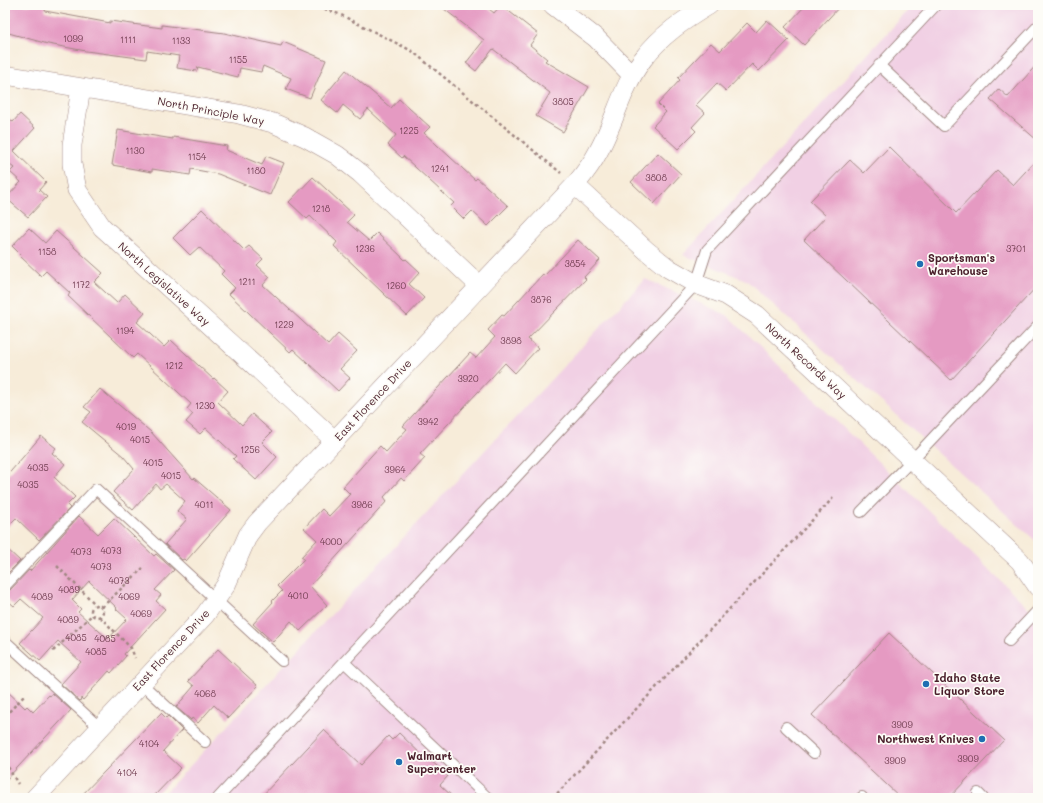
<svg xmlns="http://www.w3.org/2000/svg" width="1043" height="803" viewBox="0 0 1043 803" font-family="Mali,sans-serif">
	<rect width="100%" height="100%" fill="#fdfcf7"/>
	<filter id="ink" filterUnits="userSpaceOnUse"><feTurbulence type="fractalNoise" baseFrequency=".025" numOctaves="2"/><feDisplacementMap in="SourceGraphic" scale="8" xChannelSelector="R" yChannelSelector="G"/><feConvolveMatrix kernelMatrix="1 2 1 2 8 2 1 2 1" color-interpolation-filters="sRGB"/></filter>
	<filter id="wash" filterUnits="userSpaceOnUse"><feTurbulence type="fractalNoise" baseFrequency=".012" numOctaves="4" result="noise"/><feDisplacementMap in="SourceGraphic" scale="16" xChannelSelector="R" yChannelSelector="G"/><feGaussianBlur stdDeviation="0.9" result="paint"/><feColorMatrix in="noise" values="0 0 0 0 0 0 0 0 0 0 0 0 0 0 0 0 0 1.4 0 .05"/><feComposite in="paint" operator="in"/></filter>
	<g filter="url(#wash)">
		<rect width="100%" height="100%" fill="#f7ecd9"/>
		<path fill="#f1d0e4" d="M913,5H1038V543L746,280L683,255Z
			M645,279L727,315L1038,617V798H160Z"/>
		<g id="blocks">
			<path fill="#e59ac2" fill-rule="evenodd" d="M10,5H46L45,11L110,23V21L162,28V25L224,33L281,46L283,42L326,60L310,98L286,89L291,78L263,66L261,72L240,68L238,77L198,67L197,71L177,68L179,56L147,51L146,59L86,51L48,44L5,32V22Z
				M439,5H484L494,13L501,5L538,34L530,45L547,59L545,61L589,87L563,132L536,116L550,93L493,49L476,71L466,63L484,40Z
				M806,5H841L804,45L785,27Z
				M767,20L789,40L759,71L752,64L726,91L717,83L696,105L705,113L692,127L696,131L678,149L653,126L666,112L658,104L680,80L678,78L711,43L720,51L747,23L756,32Z
				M1038,63V141L990,99L999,89L1008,97Z
				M346,70L391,108L399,99L430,127L424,133L475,180L477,178L508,206L488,226L472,211L464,219L451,206L454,203L403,156L402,158L388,145L396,135L368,109L360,119L343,105L337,113L321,100Z
				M20,114L35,128L14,151L46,182L39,190L47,197L28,217L6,198L21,182L10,172L14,168L5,161V115L13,122Z
				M118,130L173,139V137L227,146L226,150L262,165L266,156L284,163L270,195L218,174L191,169L190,175L152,169V172L112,165Z
				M889,147L956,213L997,170L1013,185L1038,158V285L951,380L804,240L826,216L810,201L850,160L864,173Z
				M658,153L681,174L654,204L631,182Z
				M313,177L354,215L347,222L369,241L377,233L405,260L406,259L420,272L409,284L424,298L407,316L334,246L337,242L310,216L307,219L289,202Z
				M202,209L244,250L249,246L263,259L257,265L270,277L263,285L328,345L338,334L357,351L340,369L350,378L338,391L293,349L290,352L229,294L235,288L221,274L224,271L199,247L190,255L173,238Z
				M29,228L45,243L56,231L103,273L94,282L117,303L125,294L145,313L137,322L164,347L171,340L213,379L214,378L228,391L218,402L242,425L252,414L272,432L262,442L277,457L256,480L233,459L236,456L206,428L200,434L186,422L193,414L187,409L191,404L137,354L133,358L68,296L70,293L46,271L41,276L20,256L21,255L12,246Z
				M578,240L600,260L584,277L586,279L528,339L538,348L515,373L505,363L420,454L425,458L404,481L401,478L384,497L387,501L310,586L327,605L300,631L291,621L273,642L253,624L273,602L272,601L282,591L277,586L304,559L301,557L317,540L304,528L322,509L329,516L350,494L343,487L380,446L386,452L407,429L403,426L470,353L476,358L495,337L488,330L502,315L504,316L543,274L544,276Z
				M100,389L151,432L193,479L194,478L231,510L186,561L184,559L182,560L165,544L187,519L177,511L185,501L166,484L160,489L156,484L133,510L113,492L134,469L123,456L82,422L91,412L84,407Z
				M41,436L56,448L52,453L65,464L54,477L75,497L67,505L70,508L39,540L16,518L5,529V478Z
				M79,516L98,534L114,518L154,556L156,554L174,570L155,590L161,595L156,601L165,609L124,654L126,656L111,673L109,671L83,700L81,698L80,701L61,684L81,662L58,641L40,661L20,643L43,618L21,599L14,606L5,598V592L10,590L29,570L30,571ZM89,581L117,608L116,609L127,619L108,639L78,612L81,609L72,600Z
				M5,547L20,561L5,576Z
				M889,633L1004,740L949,798H901L812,715Z
				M218,649L258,686L228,718L214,705L198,723L192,718L191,720L176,707L194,686L188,681Z
				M5,689L25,708L27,706L33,712L49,695L50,696L52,693L71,710L5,781Z
				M161,713L166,718L168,716L182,730L163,751L181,768L152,798H79Z
				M324,730L361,765L388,736L392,740L399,733L426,759L427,757L448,776L440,785L454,798H260Z"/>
		</g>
	</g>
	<g filter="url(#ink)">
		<use href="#blocks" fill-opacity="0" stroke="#a08682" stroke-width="1"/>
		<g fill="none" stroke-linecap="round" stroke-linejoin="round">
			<defs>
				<path id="service" d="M879,65L944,126L1038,26
					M861,512L912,460L1038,326
					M5,586L96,489L282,661
					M5,641L100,728
					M1009,641L1038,610
					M141,683L205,742
					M786,727L814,753
					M978,793L983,798
					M218,798L344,662
					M488,798L344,662L696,284L707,250L936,5
					M861,798L862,797"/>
				<path id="minor" d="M553,5L596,38L632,75
					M5,75L239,114L273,123L305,137L337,155L360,173L480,286
					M81,88L72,145V164L77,190L102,227L255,366L335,441
					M575,185L647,251L668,268L696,284L726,295L757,315L1020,561L1038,587
					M35,798L205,615L226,585L248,535L257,523L575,185C584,174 592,164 598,152C615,122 622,86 643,59C661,35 684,20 709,5"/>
			</defs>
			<use href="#service" stroke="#a08682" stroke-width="12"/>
			<use href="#minor" stroke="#a08682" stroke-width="20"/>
			<path stroke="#a08682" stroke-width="2.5" stroke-dasharray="3 3" stroke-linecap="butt" d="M313,5L339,14L412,51L561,173
				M57,566L96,605
				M91 611a6 6 0 1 1 12 0a6 6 0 1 1-12 0Z
				M102,607L143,568
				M100,617L131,648L135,658
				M53,651L92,615
				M5,716L25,695
				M5,762L18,784
				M553,798L833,498"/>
			<use href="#service" stroke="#fff" stroke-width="10"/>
			<use href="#minor" stroke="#fff" stroke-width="19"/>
		</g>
	</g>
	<g fill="#1f6fb2" stroke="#fdfcf7" stroke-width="1.5">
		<circle cx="920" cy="264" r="4"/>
		<circle cx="926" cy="684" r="4"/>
		<circle cx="982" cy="739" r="4"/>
		<circle cx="399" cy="762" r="4"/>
	</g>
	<g text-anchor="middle" stroke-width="3.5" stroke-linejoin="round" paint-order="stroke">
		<g font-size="9" fill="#713e51">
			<text x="73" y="42">1099</text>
			<text x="128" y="43">1111</text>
			<text x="181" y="44">1133</text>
			<text x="238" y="63">1155</text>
			<text x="563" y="105">3805</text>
			<text x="409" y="134">1225</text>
			<text x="135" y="154">1130</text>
			<text x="197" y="160">1154</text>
			<text x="440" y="172">1241</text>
			<text x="256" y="174">1180</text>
			<text x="656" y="181">3808</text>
			<text x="321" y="212">1218</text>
			<text x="365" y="252">1236</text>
			<text x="1016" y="252">3701</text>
			<text x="47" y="255">1158</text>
			<text x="575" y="267">3854</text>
			<text x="247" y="285">1211</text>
			<text x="81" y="288">1172</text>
			<text x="396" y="289">1260</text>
			<text x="541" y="303">3876</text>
			<text x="284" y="328">1229</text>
			<text x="125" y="334">1194</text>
			<text x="511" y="344">3898</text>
			<text x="174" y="369">1212</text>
			<text x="468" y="382">3920</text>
			<text x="205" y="409">1230</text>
			<text x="428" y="425">3942</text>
			<text x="126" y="430">4019</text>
			<text x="140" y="443">4015</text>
			<text x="250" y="453">1256</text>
			<text x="153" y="466">4015</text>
			<text x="38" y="471">4035</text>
			<text x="395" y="473">3964</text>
			<text x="171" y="479">4015</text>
			<text x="28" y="488">4035</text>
			<text x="204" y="508">4011</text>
			<text x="362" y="508">3986</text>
			<text x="331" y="545">4000</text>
			<text x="111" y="554">4073</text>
			<text x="81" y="555">4073</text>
			<text x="101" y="570">4073</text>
			<text x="119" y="584">4073</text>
			<text x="69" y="593">4089</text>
			<text x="298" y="599">4010</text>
			<text x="42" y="600">4089</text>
			<text x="129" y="600">4069</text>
			<text x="141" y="617">4069</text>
			<text x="68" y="623">4089</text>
			<text x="76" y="641">4085</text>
			<text x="105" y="642">4085</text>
			<text x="96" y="655">4085</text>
			<text x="205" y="697">4068</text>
			<text x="902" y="728">3909</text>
			<text x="149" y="747">4104</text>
			<text x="968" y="762">3909</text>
			<text x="895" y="764">3909</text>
			<text x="127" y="776">4104</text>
		</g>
		<g font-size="11" fill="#4a1f2b" stroke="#fdfcf7">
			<text transform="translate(211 111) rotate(11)" y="4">North Principle Way</text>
			<text transform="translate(164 284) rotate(42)" y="4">North Legislative Way</text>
			<text transform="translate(806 361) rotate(43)" y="4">North Records Way</text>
			<text transform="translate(373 400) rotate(-47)" y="4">East Florence Drive</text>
			<text transform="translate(171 650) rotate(-47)" y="4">East Florence Drive</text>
		</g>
		<g font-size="11" font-weight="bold" fill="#4a1f2b" stroke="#fdfcf7" text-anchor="start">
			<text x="928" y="262">Sportsman's<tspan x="928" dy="13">Warehouse</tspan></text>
			<text x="934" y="682">Idaho State<tspan x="934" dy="13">Liquor Store</tspan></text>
			<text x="974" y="743" text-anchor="end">Northwest Knives</text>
			<text x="407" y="760">Walmart<tspan x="407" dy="13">Supercenter</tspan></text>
		</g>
	</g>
	<rect width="1043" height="803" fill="none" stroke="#fdfcf7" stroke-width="20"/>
</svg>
